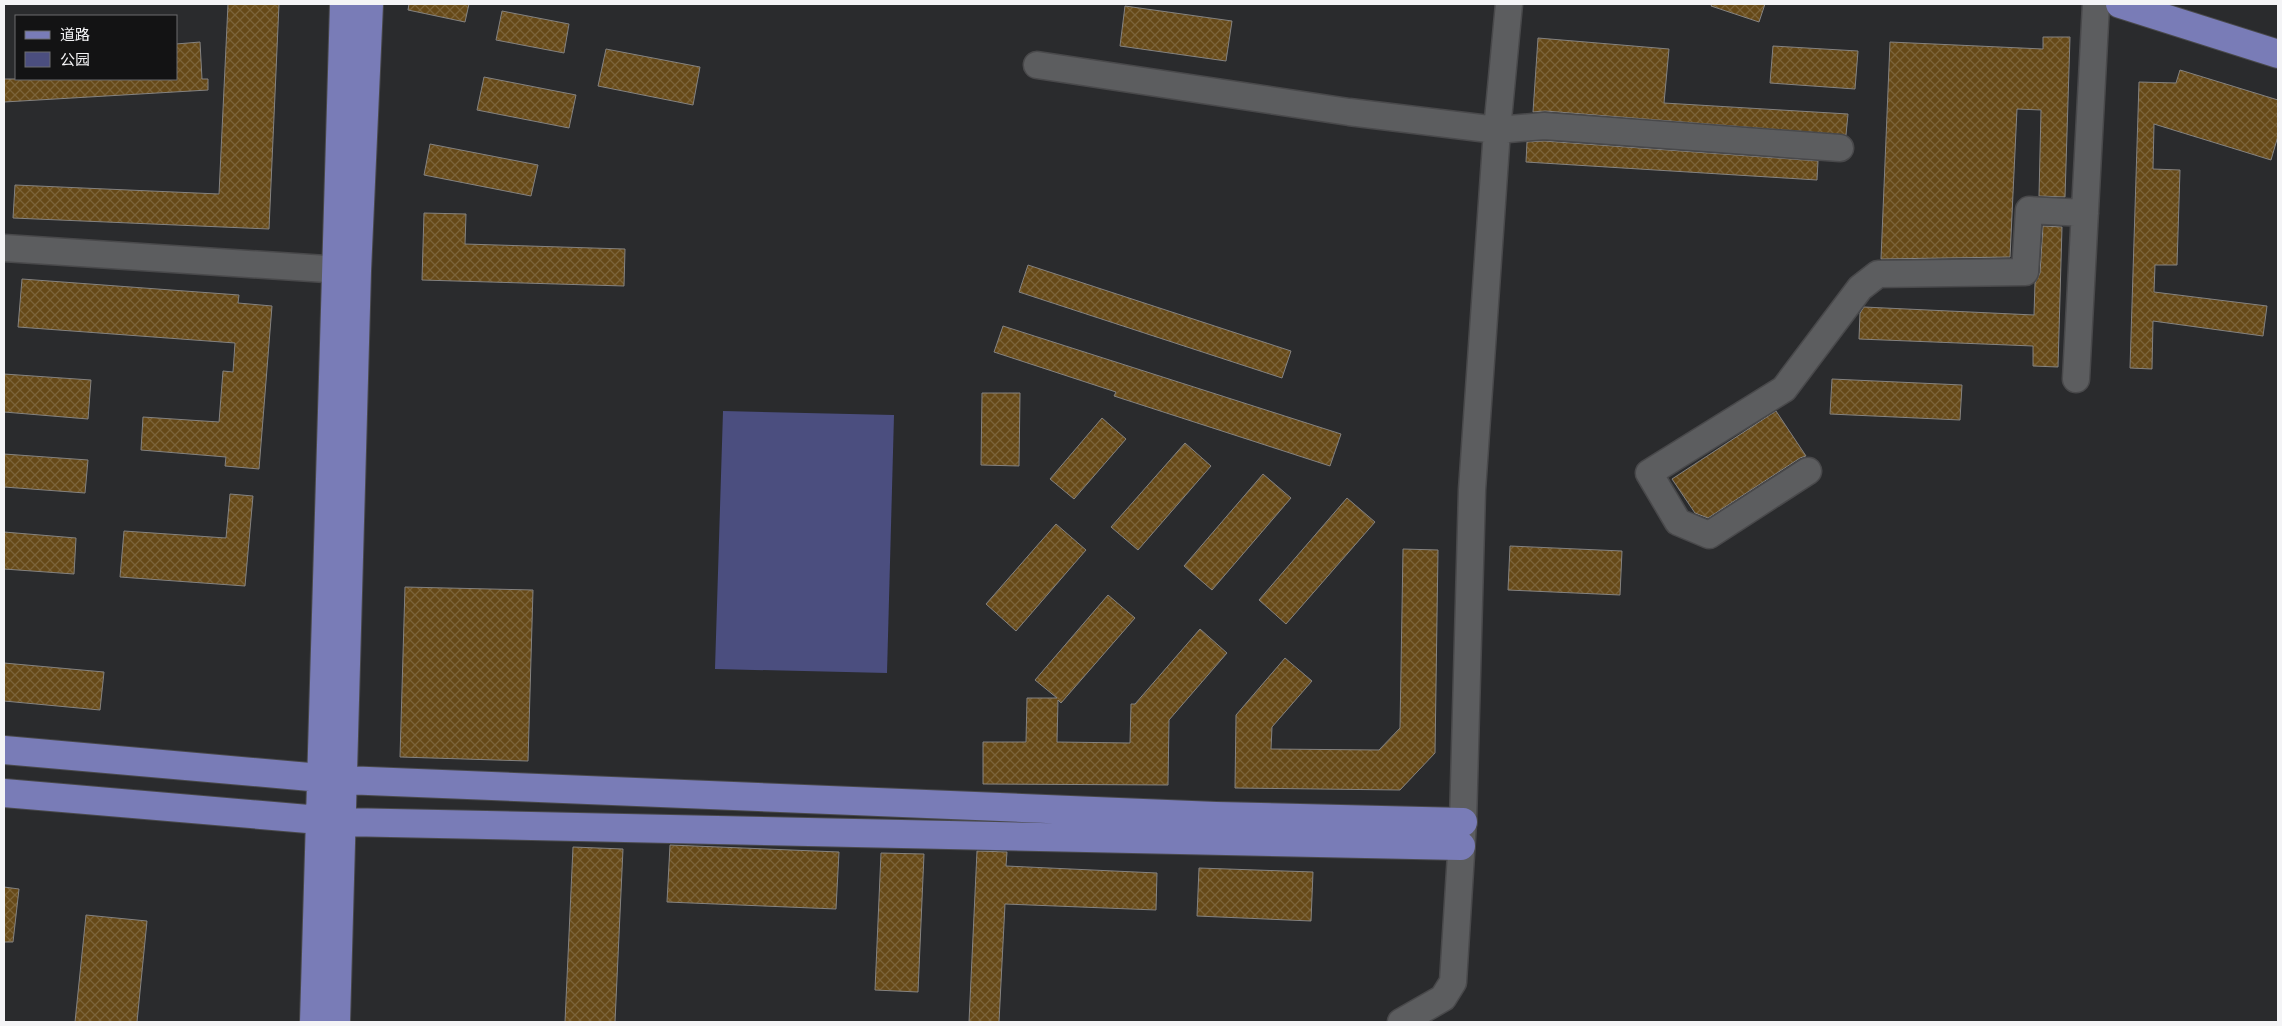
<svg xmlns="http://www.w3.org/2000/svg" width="2282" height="1026" viewBox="0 0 2282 1026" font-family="'Archivo Narrow','Noto Sans SC',sans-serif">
	<defs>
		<pattern id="building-cross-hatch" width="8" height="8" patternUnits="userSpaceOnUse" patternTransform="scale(1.25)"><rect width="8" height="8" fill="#664918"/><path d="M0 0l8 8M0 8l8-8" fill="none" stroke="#7c643a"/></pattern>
	</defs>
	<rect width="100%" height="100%" fill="#2a2b2d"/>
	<path fill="#4b4e7f" d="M723,411L894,415L887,673L715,669Z"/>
	<path fill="url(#building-cross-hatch)" stroke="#848280" d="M228,4H279L269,229L13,218L15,185L219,194Z
		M409,4H469L465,22L408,10Z
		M1712,4H1765L1759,22L1711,6Z
		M1125,6L1232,21L1226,61L1120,46Z
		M502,11L569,24L564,53L496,40Z
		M2043,37H2070L2065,197L2039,196L2041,110L2017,109L2010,257L1881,259L1890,42L2043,49Z
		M1538,38L1669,49L1664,103L1848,114L1846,135L1545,111L1533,112Z
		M200,42L202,79H208V90L4,102V79H176V44Z
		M1773,46L1858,51L1855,89L1770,83Z
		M606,49L700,67L693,105L598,86Z
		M2180,70L2278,100V136L2271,160L2154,124L2153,169L2180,170L2177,265H2155L2154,292L2267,306L2263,336L2153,321L2152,369L2130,368L2139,82L2176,83Z
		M484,77L576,95L569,128L477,110Z
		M1544,141L1818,161L1817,180L1526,162L1527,142Z
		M430,144L538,165L531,196L424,175Z
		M424,213L466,214L465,244L625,249L624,286L422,280Z
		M2043,226L2062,227L2058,367L2033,366V346L1859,339L1860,313L1864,307L2034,315L2035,283L2040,273Z
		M1028,265L1291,351L1282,378L1019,292Z
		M22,279L239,295L238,303L272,306L259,469L225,466L226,457L141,450L143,417L219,422L223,371L233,372L235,343L18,327Z
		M1003,326L1341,434L1330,466L1114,396L1116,392L994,352Z
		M4,374L91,380L88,419L4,412Z
		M1832,379L1962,385L1960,420L1830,414Z
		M982,393H1020L1019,466L981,465Z
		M1776,411L1806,456L1800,458L1708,518L1695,513L1672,479Z
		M1102,418L1126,439L1074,499L1050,479Z
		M1185,443L1211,466L1138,550L1111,527Z
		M4,454L88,460L85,493L4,487Z
		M1263,474L1291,498L1212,590L1184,566Z
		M230,494L253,496L245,586L120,577L124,531L226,538Z
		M1347,498L1375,522L1286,624L1259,600Z
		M1056,524L1086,550L1016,631L986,604Z
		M4,532L76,538L74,574L4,569Z
		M1510,546L1622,551L1620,595L1508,590Z
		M1403,549L1438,550L1435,753L1400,790L1235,788L1236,715L1285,658L1312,681L1272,727L1271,749L1379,750L1400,728Z
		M405,587L533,590L528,761L400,757Z
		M1108,595L1135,618L1061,703L1058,700L1057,742L1130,743L1131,704H1135L1200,629L1227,653L1169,720L1168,785L983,784V742H1026L1027,698H1057L1035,680Z
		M4,663L104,672L100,710L4,701Z
		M670,845L839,852L836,909L667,902Z
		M573,847L623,849L615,1022H565Z
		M977,851L1007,852L1006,866L1157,873L1156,910L1005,904L999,1022H969Z
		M881,853L924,854L918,992L875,990Z
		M1199,868L1313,872L1311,921L1197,916Z
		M4,887L19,889L13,942H4Z
		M86,915L147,921L137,1022H75Z"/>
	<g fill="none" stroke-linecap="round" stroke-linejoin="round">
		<defs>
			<path id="minor" d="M1037,65L1349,112L1497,130L1544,126L1840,148
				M4,248L357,271
				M2076,379L2096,4
				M1808,471L1709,535L1678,522L1649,473L1784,389L1860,288L1878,274L2025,272L2029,210L2085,213
				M1401,1022L1443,998L1453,982L1463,822L1472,490L1497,130L1509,4"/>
			<path id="major" d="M2120,4L2278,54
				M4,750L344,780L1216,816L1463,822
				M4,793L343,822L1461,846
				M314,1022L344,4
				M336,1022L357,271L369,4"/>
		</defs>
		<use href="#minor" stroke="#49494b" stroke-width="29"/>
		<use href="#major" stroke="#49494b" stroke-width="30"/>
		<use href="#minor" stroke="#5c5d5f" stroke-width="26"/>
		<use href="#major" stroke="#797cb7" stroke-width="28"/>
	</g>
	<rect width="2282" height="1026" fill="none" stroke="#f4f4f6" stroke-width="10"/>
	<rect x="15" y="15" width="162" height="65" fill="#131314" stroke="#6d6d6e"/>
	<rect x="25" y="31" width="25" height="8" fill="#797cb7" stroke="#6d6d6e"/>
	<text x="60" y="40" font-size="15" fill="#f4f4f6">道路</text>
	<rect x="25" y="52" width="25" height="15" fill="#4b4e7f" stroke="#6d6d6e"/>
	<text x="60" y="65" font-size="15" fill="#f4f4f6">公园</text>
</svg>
